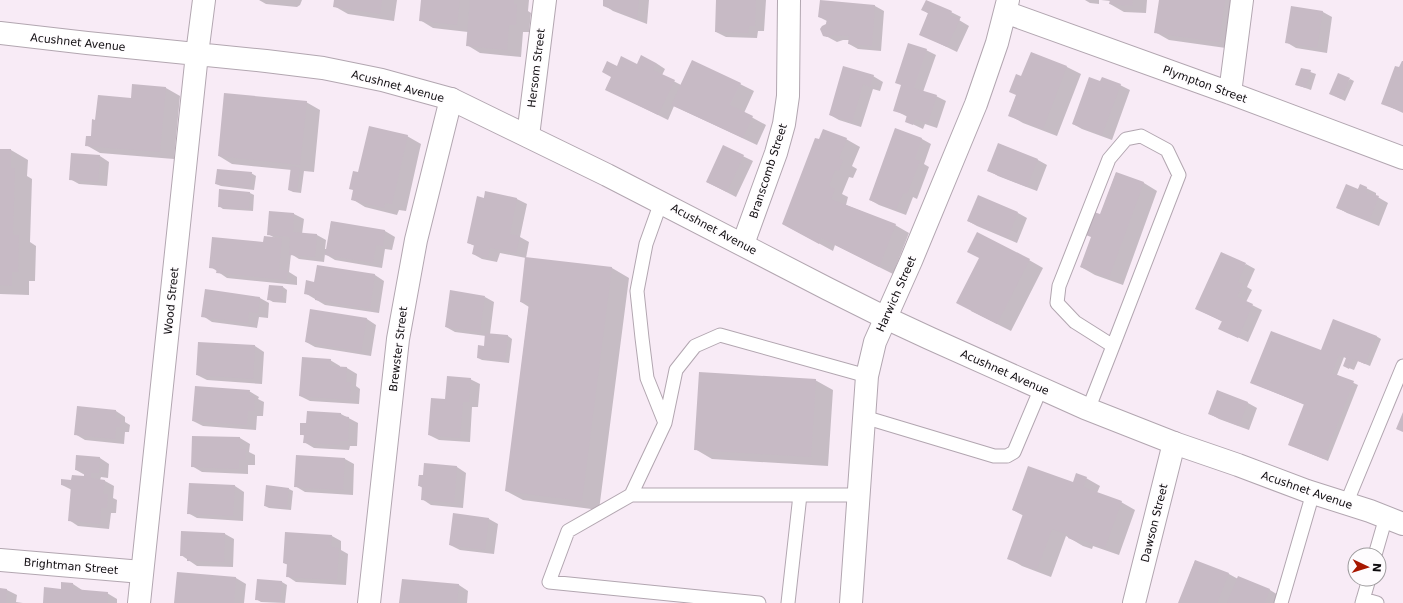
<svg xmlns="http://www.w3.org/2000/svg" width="1403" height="603" viewBox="0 0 1403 603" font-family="'DejaVu Sans',sans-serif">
	<rect width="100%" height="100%" fill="#f8ebf6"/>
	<path fill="#0003" d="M259,0H302L300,5L297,7L266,4Z
		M335,0H397L394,21L348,14L334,6Z
		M422,0H529L528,11L531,13L529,32H523L521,57L480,53L467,45L468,32L433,28L420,20Z
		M604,0H649L647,24L613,11L604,5Z
		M717,0H766L764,31H758L757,38L726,37L716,32Z
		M1085,0H1099V4L1090,3Z
		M1101,0H1147L1146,13L1124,12L1110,4V1Z
		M1160,0H1232L1233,49L1169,40L1155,32Z
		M821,1L875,6L884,11L881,51L858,49L849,44V40H843L837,42L824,35L827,21L819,17Z
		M1292,7L1323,12L1332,17L1327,53L1296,48L1286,42Z
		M923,10L951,12L961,17L959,20L969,26L957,52L920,34L929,14Z
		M926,50L936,55L923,92L936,96L946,101L937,128L925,124L923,129L906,121L908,117L894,110Z
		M1032,53L1067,67L1081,74L1057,136L1023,123L1009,115Z
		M1403,62V113L1382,103Z
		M656,63L665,69L662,75L681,85L740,84L754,91L744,113L766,125L757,145L674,106L668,120L606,89L617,67Z
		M844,68L873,76L883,82L880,91L873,89L861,127L839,120L830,115Z
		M1302,69L1316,74L1311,90L1297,85Z
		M1350,79L1354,81L1345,101L1335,96Z
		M1101,83L1120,85L1130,90L1112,140L1082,129L1073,124Z
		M166,88L180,96L174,159L100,153L86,145L91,137L96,121L132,99Z
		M306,102L320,110L314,172L304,171L301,193L293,192L289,190L292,170L232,164L219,156Z
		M896,129L922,139L931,144L924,164L929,167L917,199L913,197L906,215L879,205L870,200Z
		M407,136L421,144L406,211L399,210L397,215L365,207L352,199L359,174Z
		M846,139L860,147L852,166L857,169L853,178L849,177L842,194L848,197L846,205L895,225L909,233L893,274L835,245L833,251L783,224Z
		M999,144L1038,160L1047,165L1037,191L998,176L988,170Z
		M724,147L753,161L736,197L707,182Z
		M0,150H11L28,160L27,176L32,179L30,242L36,246L35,281H29V295L0,294Z
		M100,156L109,162L107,186L79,184L70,179Z
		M251,173L256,176L254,190L221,186L216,184Z
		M1116,173L1144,183L1157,191L1123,285L1095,275L1081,267Z
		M1360,185L1376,193V196L1388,203L1379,226L1347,213L1338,208L1358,190Z
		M486,192L517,199L527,204L520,237L529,242L526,258L612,268L629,278L599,510L523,500L506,491L529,307L521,302L526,258L500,253L497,262L482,259L473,254L475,246L468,243Z
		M250,193L254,195L253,211L223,209L219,206Z
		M270,212L294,214L304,219L302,234L317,235L326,240L325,249H327L331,222L385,231L395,237L392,250L385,249L382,268L335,260L325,254L324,262L299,259L291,254L289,272L297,277V285L227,278L211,267L275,238L268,234Z
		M1018,213L1027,218L1017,243L977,226L968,221Z
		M980,258L1029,260L1043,268L1011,331L971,311Z
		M1246,264L1255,269L1247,287L1252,290L1246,302L1262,310L1248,342L1220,329L1223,322L1197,309Z
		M318,266L375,275L384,281L379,313L325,305L305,293L315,283Z
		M283,287L287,290L286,303L273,302L268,299Z
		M485,297L494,302L490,334L508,336L512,339L509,363L482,360L478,358L485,347L486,336L455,332L446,327Z
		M260,298L269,303L268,318L259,317L257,328L212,322L203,316Z
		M367,319L376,325L371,356L315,347L306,342Z
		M1376,336L1381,339L1370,366L1358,361L1354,370L1349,368L1347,358L1344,357L1337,375L1358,385L1328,461L1290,445L1305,405L1252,383L1321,352Z
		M255,346L264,352L262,384L207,380L197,375Z
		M330,360L340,366V368H347L357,374L356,386L360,389L359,404L310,401L300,396Z
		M470,379L480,384L478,407H472L470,442L439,440L429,435L446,400Z
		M815,380L833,390L828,466L712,459L695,449Z
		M249,391L259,397L258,399L264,402L263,416H257L256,430L203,426L193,421Z
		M1218,391L1248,403L1257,408L1249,430L1219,419L1210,414Z
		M116,411L125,417V422L130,425L129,432H125L124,444L85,440L75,434Z
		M308,412L341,414L358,423L357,446H350L349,450L314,448L304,442L305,436L301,434L307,425Z
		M193,437L240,438L250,444L249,452L255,455V465H248V474L202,472L192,466Z
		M297,456L345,459L354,464L353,495L305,492L295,486Z
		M100,458L109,464L108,478L101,477L100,480L105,481L114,486L113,498L117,500L116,513H111L109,529L78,526L69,520L72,490L62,485L85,478V475L76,470Z
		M457,467L466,473L463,508L431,505L422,499L423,488L419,486Z
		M1086,478L1100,486L1097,493L1121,502L1135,510L1119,555L1093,546L1092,549L1083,546L1066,536L1051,577L1022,566L1008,558L1024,516L1013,510Z
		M235,486L244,492L243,521L197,518L188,513Z
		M289,489L293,491L291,510L269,508L265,506Z
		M489,519L498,524L494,554L460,550L450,545Z
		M225,534L234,539L233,567L197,566L181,555Z
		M332,536L341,541V550L348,554L346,585L296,582L287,576L288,565L284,563Z
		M1195,561L1229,574L1238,579V578L1270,590L1283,598L1281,603H1179Z
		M178,574L236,578L246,584L244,603H175Z
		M258,580L282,582L287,585L285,603L261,602L256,599Z
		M62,583L73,584L82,590V591L107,593L117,599V603H46L62,590Z
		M459,585L468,591L467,603H400Z
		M0,589L7,590L17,595L16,602L23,603H0Z"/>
	<path fill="#c7bac5" d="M334,0H382L380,14L333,7Z
		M421,0H460L457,25L419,21Z
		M470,0H514V4H517L516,25H509L507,50L466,46Z
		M603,0H639L637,19L603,6Z
		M716,0H756L755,26H749L748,33L715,32Z
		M820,0L875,5L872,46L848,44L849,36L833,35L827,37L823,36L820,29L822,26L826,24L827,19L818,17Z
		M926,0L952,11L950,15L960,19L947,47L919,35L928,13L921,10Z
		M1110,0H1133L1132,6L1109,4Z
		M1159,0H1225L1219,42L1154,33Z
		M1291,6L1323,11L1317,48L1285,43Z
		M908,43L927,49L914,88L937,95L928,123L915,119L913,125L905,122L907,115L893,111L901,85L895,83Z
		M1031,52L1067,66L1043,129L1008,116L1016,95L1009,92L1016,74L1021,76Z
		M641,55L656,63L653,70L675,80L658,115L605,90L611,77L602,72L607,61L617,66L621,56L637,64Z
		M692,60L741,83L730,105L753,116L743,138L671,105Z
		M1402,61H1403V112L1381,104L1395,66L1399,67Z
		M843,66L874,75L870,87L863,84L852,122L829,115Z
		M1301,68L1311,70L1306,88L1295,85Z
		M1338,73L1350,78L1341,99L1329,94Z
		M1089,77L1100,81L1102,77L1121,84L1102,135L1072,124Z
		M132,84L166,87L160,152L85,146L86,136H91L92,119L95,120L98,95L131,98Z
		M224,93L307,101L300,165L218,156Z
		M369,126L408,135L392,204L385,203L384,208L351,200L353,190L349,189L353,171L358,172Z
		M895,128L922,138L915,159L920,161L907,194L903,193L896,210L869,200Z
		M823,129L847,138L839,158L843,160L839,171L835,170L829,186L835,189L831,199L896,224L879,267L821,238L819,244L782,224L815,138L819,139Z
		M998,143L1038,159L1027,187L987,171Z
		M723,145L744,155L727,192L706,182Z
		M0,149H11V168H15L13,235H19L18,272H12V286L0,285Z
		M71,153L100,155L98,182L69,180Z
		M291,166L300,168L297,192L288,190Z
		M217,169L252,172L250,188L215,184Z
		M1116,172L1144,182L1109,278L1080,267L1091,237L1086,235L1094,212L1100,214Z
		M1346,184L1358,189L1360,184L1367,187L1366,192L1379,196L1369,221L1336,208Z
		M219,189L250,192L249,209L218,207Z
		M485,191L517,198L510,234L520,236L516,253L490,248L488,258L472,254L474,245L467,243L477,196L484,198Z
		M978,195L1018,212L1008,238L967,221Z
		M269,211L294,213L293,232L317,234L315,257L289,255L290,237L267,235Z
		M331,221L385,230L383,246L376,245L373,263L325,255Z
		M977,232L1030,259L997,324L956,303L979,258L967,252Z
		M264,236L282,238L279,270H288L287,280L216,273L217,269L209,268L212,237L263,242Z
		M1221,252L1246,263L1238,282L1243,284L1237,297L1253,304L1238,338L1218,329L1222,321L1195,309Z
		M525,257L612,267L582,501L505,491L529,303L520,302Z
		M317,265L375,274L370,309L315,300V296L304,294L306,280L314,282Z
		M269,285L283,286L282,301L267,300Z
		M205,289L260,297L258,313L249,312L248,323L201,317Z
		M450,290L485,296L480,332L445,327Z
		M310,309L367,318L361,352L305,342Z
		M1333,319L1377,336L1365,364L1353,359L1349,369L1343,366L1346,358L1339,355L1332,373L1354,381L1324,459L1288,445L1304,404L1250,383L1271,331L1321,350Z
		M485,333L508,335L505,361L477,358L478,345L484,346Z
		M198,342L255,345L253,379L196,375Z
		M302,357L331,359L330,366L347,367L346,382H351L350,400L299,396Z
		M699,372L816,379L811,457L694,450Z
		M447,376L471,378L469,402H463L460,438L428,435L431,398L445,399Z
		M195,386L250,390L249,396H255L254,411H248L247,425L192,421Z
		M1217,390L1248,402L1239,426L1208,414Z
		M77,406L116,410V418H121L120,427H116L115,439L74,435Z
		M307,411L341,413V416L349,417L348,441H340V445L303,443L304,435H300V423H306Z
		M1403,412V432L1396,429Z
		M192,436L240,437V449H246L245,460H239V469L191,467Z
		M76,455L100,457L99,473H91V478L105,480L103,494H108L107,508H101L100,524L68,521L71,486L61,485V479L71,480L72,475L84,476V471L75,470Z
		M296,455L345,458L343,490L294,487Z
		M424,463L457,466L454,503L421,500L422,486H418L419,475H423Z
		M1028,466L1073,482L1076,473L1087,477L1083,487L1122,501L1105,548L1079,539L1078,542L1068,538L1069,535L1052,529L1037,570L1007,559L1023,514L1012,510Z
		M189,483L235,485L233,516L187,514Z
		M266,485L289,488L287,508L264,506Z
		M453,513L489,518L485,550L449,545Z
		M181,531L225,533L224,562L187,561V556H180Z
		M285,532L332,535L331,547L339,548L337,580L286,577L287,564L283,563Z
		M1195,560L1229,573L1217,603H1178Z
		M177,572L236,577L234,603H174Z
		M1238,576L1270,589L1265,603H1227Z
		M257,579L282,581L280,602L255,600Z
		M402,579L459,584L457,603H399Z
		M61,582L73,583V589L108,592L107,603H43L44,587L61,589Z
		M0,588L7,589L6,603H0Z"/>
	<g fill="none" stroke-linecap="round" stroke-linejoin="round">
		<defs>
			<path id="lane" d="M1141,136L1167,150L1179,175L1113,346L1075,322L1057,303L1059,286L1109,159L1126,139Z
				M661,202L646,244L637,291L642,338L647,378L665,423
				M1088,410L1113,346
				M864,417L994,456H1007L1014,452L1041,388
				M631,495L568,531L549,582L759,603
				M858,495H631L665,423L676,370L695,346L720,335L867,376
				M1346,504L1403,366
				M1375,555L1386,517
				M1363,599L1377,603
				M788,603L800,495
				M1281,603L1313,493
				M1362,603L1369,579"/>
			<path id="street" d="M1005,12L1230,93L1403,158
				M1230,93L1242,0
				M528,136L545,0
				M743,244L776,153L784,124L788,96L789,0
				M0,560L142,572
				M369,603L398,339L416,240L451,99
				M851,603L867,376L875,342L911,261L976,104L997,43L1008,0
				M1134,603L1174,443"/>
			<path id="secondary" d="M0,33L87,43L266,61L323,68L382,80L451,99L607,175L828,289L886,318L929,338L1085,408L1174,443L1238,465L1307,491L1370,511L1403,524
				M139,603L197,54L204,0"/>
		</defs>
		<use href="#lane" stroke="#b2a6b0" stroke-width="15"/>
		<use href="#street" stroke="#b2a6b0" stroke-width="24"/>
		<use href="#secondary" stroke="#b2a6b0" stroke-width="24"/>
		<use href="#lane" stroke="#fff" stroke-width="13"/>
		<use href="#street" stroke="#fff" stroke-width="22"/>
		<use href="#secondary" stroke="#fff" stroke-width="22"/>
	</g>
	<g text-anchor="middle" stroke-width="3" stroke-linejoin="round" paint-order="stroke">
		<g font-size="11" fill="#0e0b0e" stroke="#fefcfe">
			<text transform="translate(78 42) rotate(6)" y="4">Acushnet Avenue</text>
			<text transform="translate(536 68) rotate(-83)" y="4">Hersom Street</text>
			<text transform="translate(1205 84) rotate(20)" y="4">Plympton Street</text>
			<text transform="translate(398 86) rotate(15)" y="4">Acushnet Avenue</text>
			<text transform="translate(768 171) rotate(-72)" y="4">Branscomb Street</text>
			<text transform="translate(714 229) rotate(28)" y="4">Acushnet Avenue</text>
			<text transform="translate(896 294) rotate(-66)" y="4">Harwich Street</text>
			<text transform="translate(171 301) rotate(-84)" y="4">Wood Street</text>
			<text transform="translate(398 349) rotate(-83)" y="4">Brewster Street</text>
			<text transform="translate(1005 372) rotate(24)" y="4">Acushnet Avenue</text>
			<text transform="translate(1307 490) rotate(19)" y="4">Acushnet Avenue</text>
			<text transform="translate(1154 523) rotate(-76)" y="4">Dawson Street</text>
			<text transform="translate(71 566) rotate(5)" y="4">Brightman Street</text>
		</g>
	</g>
	<g transform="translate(1367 567) rotate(94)"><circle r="19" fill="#fefcfe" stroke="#9e9c9e"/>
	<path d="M0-3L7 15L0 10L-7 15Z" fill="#a71700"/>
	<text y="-6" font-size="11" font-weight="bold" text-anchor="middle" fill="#0e0b0e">N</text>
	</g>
</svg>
